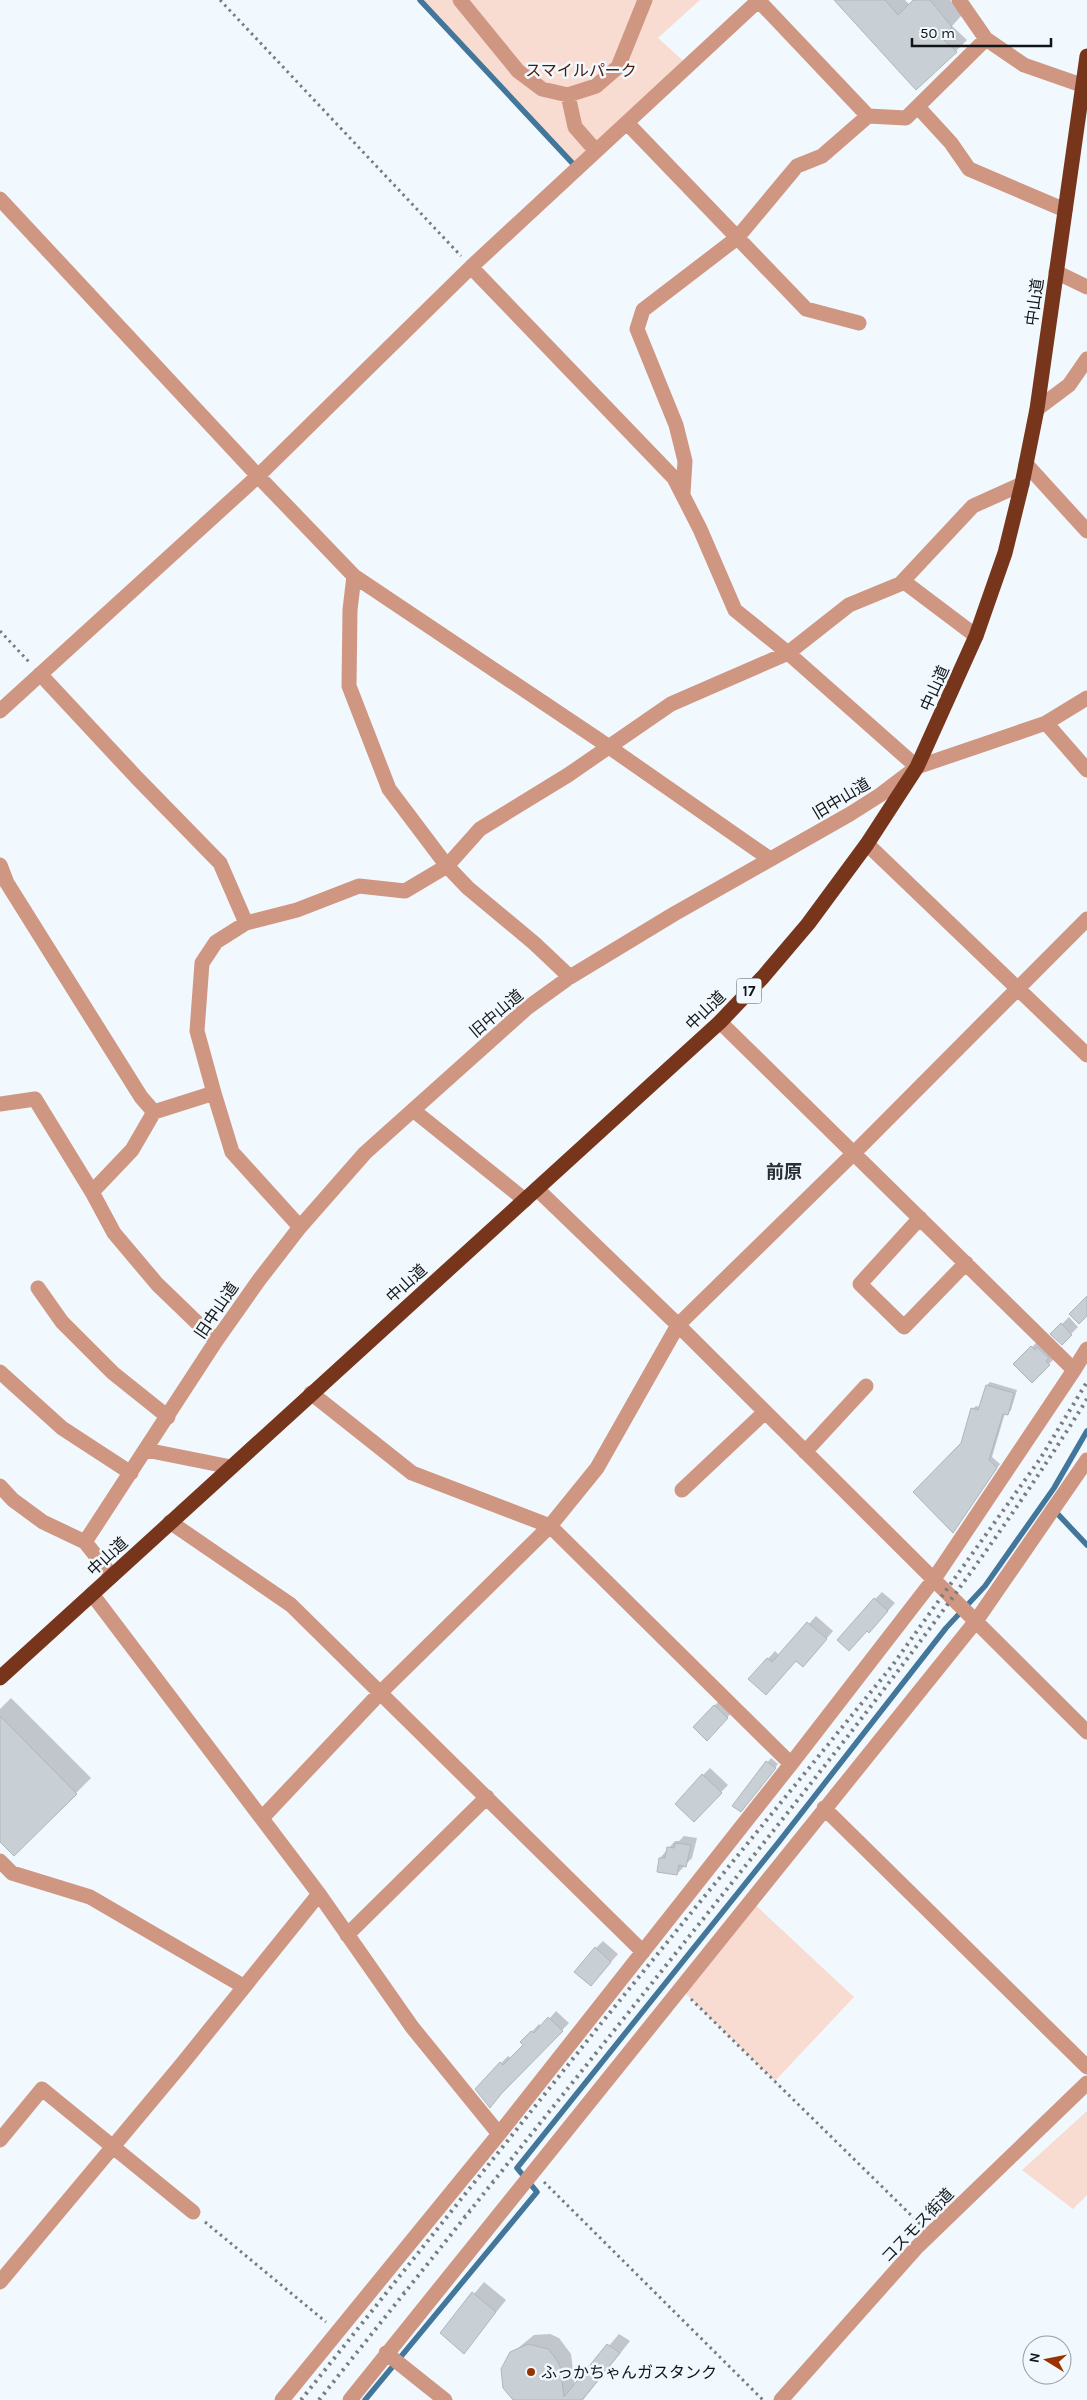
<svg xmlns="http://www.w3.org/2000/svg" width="1087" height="2400" viewBox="0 0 1087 2400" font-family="Karla,'Noto Sans JP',sans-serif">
	<rect width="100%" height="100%" fill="#f1f8fe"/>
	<path fill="#f8dcd2" d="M420,0H700L658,38L689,66L578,169Z
		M750,1900L854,1997L775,2081L680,1988Z
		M1087,2111V2195L1073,2209L1022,2170Z"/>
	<path fill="#0003" d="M844,0H905L910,5L914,0H950L962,15L952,26L967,40L956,51Z
		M1069,1317L1078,1327L1062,1343L1052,1334Z
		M1039,1340L1056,1357L1032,1381L1015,1364Z
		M990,1382L1017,1390L1011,1410L1008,1414L1005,1413L992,1457L1000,1464L953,1531L962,1444L972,1409L976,1406L980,1407L987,1385Z
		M882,1592L895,1603L876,1624L875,1599Z
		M816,1616L833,1631L810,1658L796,1660L750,1679L775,1651L780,1656Z
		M11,1698L91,1778L14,1855L0,1840V1709Z
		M722,1698L734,1710L714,1732L694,1727Z
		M771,1758L778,1764L744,1807L734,1805Z
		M710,1768L728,1785L694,1820L703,1775Z
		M684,1836L697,1838L692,1858L677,1874L660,1858L675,1841H679Z
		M603,1941L618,1954L598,1977L596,1948Z
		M556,2011L569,2023L490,2106L476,2089L508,2056L511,2058L525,2045L529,2035L539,2024L542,2027Z
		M484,2282L506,2300L464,2352L441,2333Z
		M550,2334L559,2338L571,2354L575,2386L619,2334L630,2341L583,2400H515L510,2395L502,2381V2369L507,2357L534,2335Z"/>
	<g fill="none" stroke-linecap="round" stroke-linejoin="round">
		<path stroke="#42769b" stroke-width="5.5" d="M420,0L576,167
			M1053,1509L1087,1545
			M365,2400L537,2192L517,2168L778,1843L946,1628L985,1586L1054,1488L1087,1431"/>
	</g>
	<path fill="#c9d0d5" stroke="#b0b7bc" d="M834,0H885L898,15L913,0H930L952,27L942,38L957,52L916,90Z
		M1087,1296V1316L1079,1324L1069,1314Z
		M1061,1323L1072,1335L1062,1345L1050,1334Z
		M1031,1346L1035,1350L1037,1347L1049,1358L1046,1361L1050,1365L1032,1383L1013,1364Z
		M986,1385L1014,1393L1008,1415L1003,1414L989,1460L997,1468L953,1533L913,1492L961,1443L971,1408L978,1410Z
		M874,1598L888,1611L869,1633L867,1631L849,1651L837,1640Z
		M807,1622L827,1639L803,1667L796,1661L766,1695L748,1679L767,1658L772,1662Z
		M714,1705L728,1718L707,1741L693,1727Z
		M0,1716L77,1794L14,1856L0,1842Z
		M766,1761L776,1768L741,1812L732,1806Z
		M702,1774L722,1793L694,1822L675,1804Z
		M675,1843L691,1845L686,1867L679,1865L677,1875L657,1872L659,1858H665L667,1847L674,1848Z
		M595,1947L611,1962L591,1986L574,1972Z
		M548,2017L563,2031L501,2094L490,2108L475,2089L500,2062L503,2065L523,2045L520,2042L531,2031L534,2033Z
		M472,2292L496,2312L464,2354L440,2333Z
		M528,2344L548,2349L554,2356L560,2366L564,2397L607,2344L620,2353L582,2400H513L503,2388L501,2369L510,2352Z"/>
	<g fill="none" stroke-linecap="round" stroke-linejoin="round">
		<path stroke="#787c80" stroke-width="3" stroke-dasharray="2.5 4" stroke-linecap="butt" d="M220,0L461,256
			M0,631L30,663
			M691,1999L920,2224
			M544,2182L763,2400
			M205,2222L326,2322"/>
		<path stroke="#cf9682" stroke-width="15" d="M460,0L518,71L542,89L568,95L596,86L618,67L645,0
			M959,0L986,39L1024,65L1087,87
			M759,1L868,116L906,118L986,39
			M568,95L575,127L596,151
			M918,107L951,143L969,169L1065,210
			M627,123L806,309L859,323
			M0,199L258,476L354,576L599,740L770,859
			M471,267L674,478L700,529L735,610L788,653L917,767
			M1056,272L1087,287
			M1037,409L1069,385L1087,359
			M1026,464L1087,531
			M683,493L685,461L676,425L637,329L643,310L737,238L797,166L822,156L868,116
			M354,576L350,610L349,686L389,789L447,866L468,888L534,943L570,977
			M903,581L976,636
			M40,674L137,778L220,863L246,923
			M0,711L258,476L471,267L759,0
			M1046,723L1087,770
			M867,844L1087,1055
			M0,865L7,883L141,1097L154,1112L214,1093L232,1152L300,1227
			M720,1022L1074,1370L1087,1349
			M214,1093L197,1031L202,963L216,942L246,923L297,910L359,886L405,891L447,866L480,829L568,775L671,704L788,653L849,605L900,584L973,506L1022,484
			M0,1104L35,1099L92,1192L132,1150L154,1112
			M413,1110L525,1200
			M537,1189L678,1325L1087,1732
			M92,1192L114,1233L157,1284L216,1341
			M920,1218L860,1284L904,1327L966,1263
			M38,1288L62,1322L113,1373L168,1417
			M0,1372L62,1428L131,1473
			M311,1393L412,1473L550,1526L791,1764
			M146,1450L231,1467
			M805,1452L866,1386
			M0,1486L13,1500L43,1522L85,1542L112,1576
			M682,1490L765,1412
			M170,1522L291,1605L643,1952
			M85,1542L216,1341L259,1280L300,1227L365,1153L527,1008L570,977L674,914L850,814L880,795L917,767L1046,723L1087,698
			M92,1594L319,1894L412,2027L499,2134
			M824,1808L1087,2067
			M262,1818L381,1692L550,1526L597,1468L678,1325L854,1153L1087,919
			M0,1861L12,1873L90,1897L243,1986
			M347,1935L487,1797
			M0,2140L42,2089L193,2212
			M0,2282L182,2064L319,1894
			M386,2353L445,2400
			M282,2400L499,2134L791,1764L934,1579L1074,1370
			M350,2400L976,1621L1087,1460
			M781,2400L917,2247L1087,2083"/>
		<path stroke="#77361c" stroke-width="15" d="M0,1678L720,1022L763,977L808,924L867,844L917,767L976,636L1005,553L1022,484L1037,409L1087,56"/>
		<path stroke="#787d81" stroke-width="4" stroke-dasharray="2.5 5" stroke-linecap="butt" d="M301,2400L599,2026L892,1666L1040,1459L1087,1382
			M319,2400C452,2233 586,2066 719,1899C848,1737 978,1575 1087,1399"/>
	</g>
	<circle fill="#973300" stroke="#f1f8fe" stroke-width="2" cx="531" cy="2372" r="5"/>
	<g text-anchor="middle" stroke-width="5" stroke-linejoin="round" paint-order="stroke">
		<rect fill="#f1f8fe" stroke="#55595c" stroke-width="1" x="736.5" y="978.5" width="25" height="25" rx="4"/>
		<g font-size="15" font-weight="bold" fill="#121517">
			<text x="749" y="996">17</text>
		</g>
		<g font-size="16" fill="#4d1b07" stroke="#f1f8fe">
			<text x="581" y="76">スマイルパーク</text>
		</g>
		<g font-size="16" fill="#121517" stroke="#f1f8fe">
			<text transform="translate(1034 302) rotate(-82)" y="6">中山道</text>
			<text transform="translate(934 688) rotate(-66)" y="6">中山道</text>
			<text transform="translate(841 798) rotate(-31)" y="6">旧中山道</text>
			<text transform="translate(705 1010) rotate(-44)" y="6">中山道</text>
			<text transform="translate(496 1013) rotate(-40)" y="6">旧中山道</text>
			<text transform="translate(406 1283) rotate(-42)" y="6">中山道</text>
			<text transform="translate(216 1310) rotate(-56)" y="6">旧中山道</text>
			<text transform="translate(107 1556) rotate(-43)" y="6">中山道</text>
			<text transform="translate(917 2225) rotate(-46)" y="6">コスモス街道</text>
		</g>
		<g font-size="16" fill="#121517" stroke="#f1f8fe" text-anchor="start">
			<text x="541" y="2378">ふっかちゃんガスタンク</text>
		</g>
		<g font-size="18" font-weight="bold" fill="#292e32" stroke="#f1f8fe">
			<text x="784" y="1178">前原</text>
		</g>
	</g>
	<g transform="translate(1047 2360) rotate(280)"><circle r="24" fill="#f1f8fe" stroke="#989da2"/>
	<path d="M0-4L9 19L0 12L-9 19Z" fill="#973300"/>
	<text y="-8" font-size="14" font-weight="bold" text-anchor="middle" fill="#121517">N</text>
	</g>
	<path d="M912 38v8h139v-8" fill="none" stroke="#121517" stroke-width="2.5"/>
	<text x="920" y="38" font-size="15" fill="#121517" stroke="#f1f8fe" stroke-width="4" paint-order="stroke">50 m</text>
</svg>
